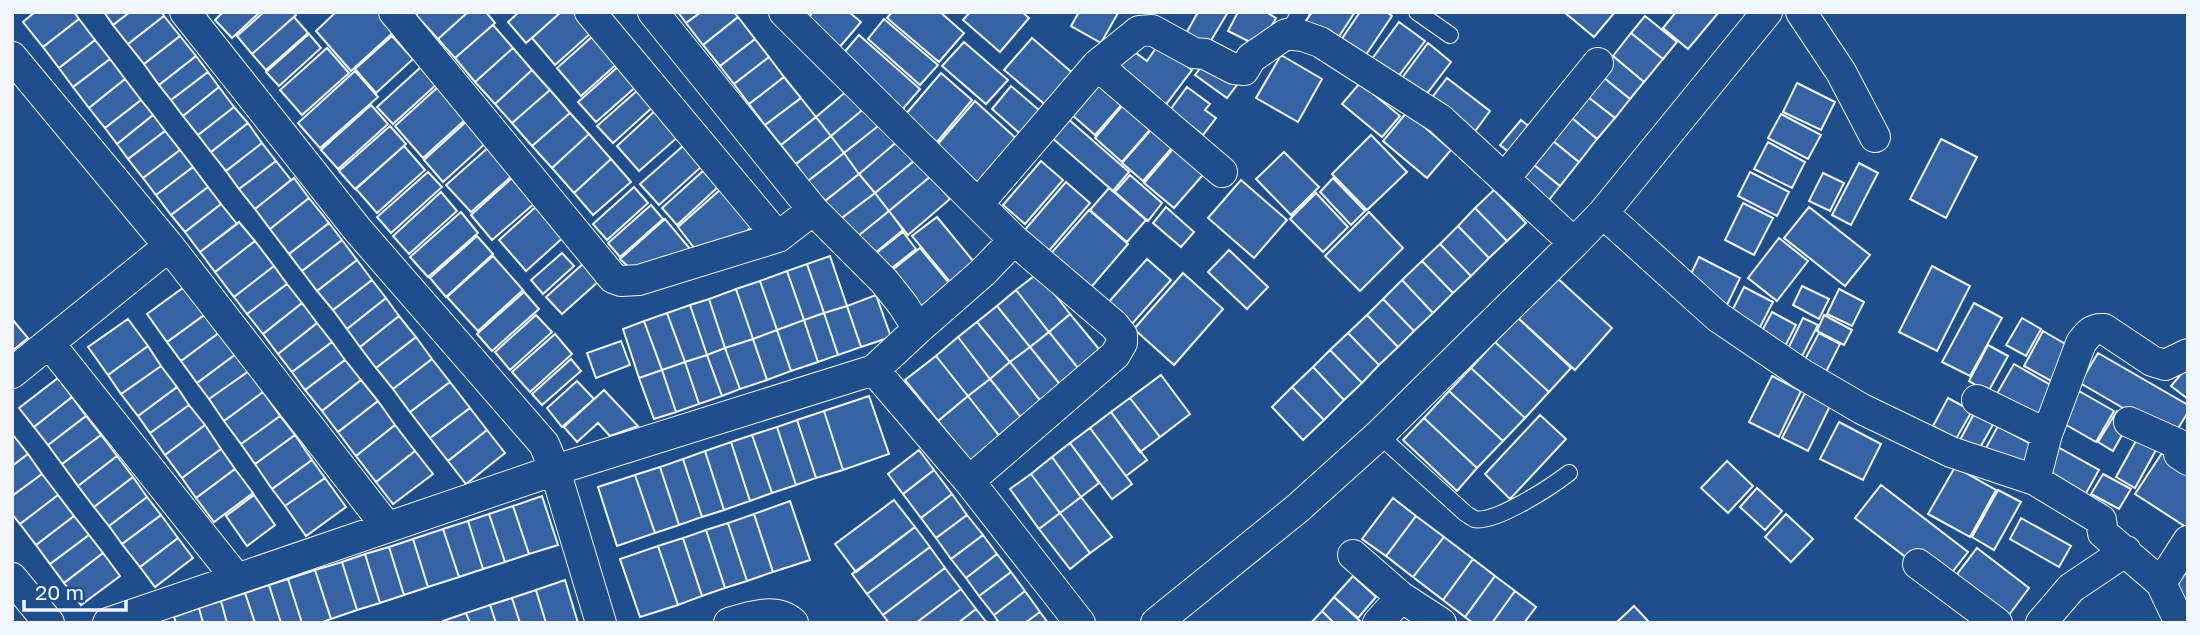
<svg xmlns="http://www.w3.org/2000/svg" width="2200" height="635" viewBox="0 0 2200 635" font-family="'Golos Text',sans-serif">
	<rect width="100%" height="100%" fill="#1f4e8c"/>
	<path fill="#3563a3" stroke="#f2f6ff" stroke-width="2" d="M35,12H74L79,19L43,47L23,22Z
		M104,12H130L113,25Z
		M130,12H162L164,16L128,44L113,25Z
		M223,12H260L232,38L215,20Z
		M264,12H294L296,15L252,54L237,36Z
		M336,12H381L397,29L351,71L316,31Z
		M419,12H468L438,39L416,15Z
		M468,12H486L495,23L455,58L438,39Z
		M519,12H561L526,43L508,22Z
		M561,12H573L591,33L555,65L532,38Z
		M678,12H701L686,23Z
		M701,12H734L738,17L703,45L686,23Z
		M813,12H849L861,22L838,49L806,21Z
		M892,12H940L964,33L939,62L887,18Z
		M970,12H1022L1029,18L1000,52L963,20Z
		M1079,12H1116L1118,13L1101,43L1071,26Z
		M1198,12H1228L1206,49L1184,37Z
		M1238,12H1266L1276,18L1260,47L1228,31Z
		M1312,12H1355L1336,41L1306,21Z
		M1360,12H1387L1392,16L1363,59L1339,43Z
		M1564,12H1615L1594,37Z
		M1676,12H1719L1688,49L1663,28Z
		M164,16L180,36L144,64L128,44Z
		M1645,16L1677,42L1663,59L1631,33Z
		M294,17L308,33L266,70L252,54Z
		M738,17L755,39L720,66L703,45Z
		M79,19L95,40L59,68L43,47Z
		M884,19L938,65L920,85L868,39Z
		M1399,22L1425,41L1394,82L1369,63Z
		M493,25L513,48L475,82L455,58Z
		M1631,33L1663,59L1644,82L1613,56Z
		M309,34L321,48L279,86L266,72Z
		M594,35L618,63L581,96L557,68Z
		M859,35L920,89L902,110L841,56Z
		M180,36L196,56L159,85L144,64Z
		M392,36L413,59L376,93L355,69Z
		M1032,38L1075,75L1048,107L1004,70Z
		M755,39L769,57L734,84L720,66Z
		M95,40L110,59L73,87L59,68Z
		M964,42L1008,80L986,104L942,66Z
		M1428,43L1451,62L1422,100L1399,82Z
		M1158,45L1192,70L1164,107L1113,69L1129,48L1147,61Z
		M327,48L349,73L302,115L280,90Z
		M513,48L532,70L495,104L475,82Z
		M1281,55L1322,79L1298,122L1256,98Z
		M196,56L208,72L171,100L159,85Z
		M1613,56L1644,82L1630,99L1598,73Z
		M769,57L784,77L749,104L734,84Z
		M1208,58L1240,81L1227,98L1195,75Z
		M110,59L125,79L89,108L73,87Z
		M620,65L638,85L596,122L578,102Z
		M421,67L437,84L393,124L377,107Z
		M532,70L550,90L512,123L495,104Z
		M355,71L378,97L320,148L298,123Z
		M208,72L219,87L183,116L171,100Z
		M941,73L972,100L937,142L905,115Z
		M1598,73L1630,99L1615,118L1583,93Z
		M784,77L801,98L765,125L749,104Z
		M1447,78L1490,111L1473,134L1430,100Z
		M125,79L141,100L105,128L89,108Z
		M1100,80L1124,102L1095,135L1071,114Z
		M1360,83L1400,116L1382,137L1342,104Z
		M1797,83L1835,102L1821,130L1783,112Z
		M1011,86L1046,116L1026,139L992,109Z
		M219,87L234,107L198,135L183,116Z
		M438,87L467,118L423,158L395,126Z
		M1187,87L1210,104L1205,110L1216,118L1203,135L1170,110Z
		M639,89L654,106L613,143L597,126Z
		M550,90L570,113L532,146L512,123Z
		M848,90L866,107L831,136L816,117Z
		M1583,93L1615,118L1597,139L1566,113Z
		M801,98L816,117L781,145L765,125Z
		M141,100L153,115L117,144L105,128Z
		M1127,100L1155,124L1122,162L1095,138Z
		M975,101L1020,142L982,187L937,145Z
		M371,105L388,124L338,169L321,150Z
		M234,107L248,123L211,152L198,135Z
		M866,107L882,123L844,153L831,136Z
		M656,110L679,136L639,171L617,146Z
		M1407,112L1451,150L1427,178L1383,141Z
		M570,113L589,134L552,168L532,146Z
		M1566,113L1597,139L1579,162L1547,136Z
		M1781,114L1821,135L1808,159L1768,138Z
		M153,115L165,131L128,159L117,144Z
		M816,117L831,136L796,164L781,145Z
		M1067,118L1129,172L1113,191L1051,137Z
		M468,120L487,142L443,182L424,160Z
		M1521,120L1537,133L1516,158L1500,145Z
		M248,123L262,143L226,171L211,152Z
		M882,123L899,140L859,174L844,153Z
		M1156,124L1177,142L1143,181L1122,163Z
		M390,126L406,144L355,189L339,171Z
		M165,131L180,150L143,178L128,159Z
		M589,134L611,159L574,193L552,168Z
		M1371,135L1407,172L1367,210L1332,174Z
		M831,136L844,153L808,181L796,164Z
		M1547,136L1579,162L1560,186L1528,160Z
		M1941,139L1977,157L1946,218L1910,199Z
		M899,140L915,160L875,193L859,174Z
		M1768,142L1805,162L1792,188L1754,169Z
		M262,143L276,161L239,189L226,171Z
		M1178,143L1208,169L1174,208L1144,183Z
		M404,146L425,170L377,213L356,189Z
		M490,146L514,174L471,212L446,185Z
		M683,146L701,167L659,205L640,184Z
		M180,150L193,167L156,195L143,178Z
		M1284,152L1319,187L1291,215L1256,179Z
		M844,153L859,174L825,201L808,181Z
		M611,159L631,182L593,215L574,193Z
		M915,160L931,176L889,211L875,193Z
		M1528,160L1560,186L1545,205L1513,179Z
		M276,161L291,180L255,209L239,189Z
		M1041,161L1063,180L1025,224L1003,205Z
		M1859,163L1878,173L1851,225L1832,215Z
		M193,167L208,187L171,215L156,195Z
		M703,171L718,187L677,225L662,208Z
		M428,172L442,187L391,233L377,217Z
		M1750,172L1789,192L1777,216L1738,196Z
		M1823,173L1844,183L1830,211L1809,201Z
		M859,174L875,193L839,220L825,201Z
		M1130,175L1162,203L1148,221L1115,192Z
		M931,176L950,199L908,235L889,211Z
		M294,178L309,198L270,229L255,209Z
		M512,178L535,203L492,240L471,215Z
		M1333,178L1365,211L1351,225L1320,192Z
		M1241,180L1287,220L1254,258L1208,218Z
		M1066,182L1090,203L1047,253L1023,232Z
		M208,187L221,204L185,232L171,215Z
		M634,187L648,203L607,240L593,224Z
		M1109,188L1146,220L1127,242L1090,210Z
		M721,189L752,226L746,232L695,249L678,227Z
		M1494,190L1526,223L1507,241L1475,208Z
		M441,192L457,211L409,254L393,236Z
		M875,193L889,211L858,236L839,220Z
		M1316,193L1348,227L1323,252L1290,219Z
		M309,198L329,223L289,254L270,229Z
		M1743,203L1773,218L1754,255L1725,240Z
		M221,204L237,224L200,252L185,232Z
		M539,204L566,235L526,271L499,240Z
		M651,205L663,219L620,257L608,243Z
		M1166,207L1194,232L1181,247L1153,223Z
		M1809,207L1870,255L1845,286L1784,238Z
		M1475,208L1507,241L1489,258L1458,226Z
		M1089,210L1128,244L1087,292L1047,258Z
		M889,211L903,230L875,253L858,236Z
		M461,212L478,233L428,277L410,257Z
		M1369,212L1403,248L1360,291L1325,256Z
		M937,217L974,262L950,282L912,236Z
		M665,219L691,250L632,270L620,259Z
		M239,222L255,241L215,272L200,252Z
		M329,223L342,240L302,271L289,254Z
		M1458,226L1489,258L1471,276L1440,244Z
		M903,232L916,249L888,271L875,254Z
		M477,236L493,254L446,297L430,278Z
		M1779,238L1808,261L1777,301L1748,278Z
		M342,240L357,260L317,291L302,271Z
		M255,241L274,266L234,297L215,272Z
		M1440,244L1471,276L1453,293L1422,261Z
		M920,248L950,284L920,308L891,271Z
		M1229,250L1268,287L1247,309L1208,272Z
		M562,253L574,266L543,294L531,280Z
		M493,256L523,290L478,331L447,297Z
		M830,256L847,306L824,313L807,264Z
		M1699,257L1740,278L1727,305L1686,284Z
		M1147,259L1171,280L1131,325L1107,304Z
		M357,260L372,280L333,310L317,291Z
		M1422,261L1453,293L1433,313L1402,280Z
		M584,263L599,281L562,314L546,297Z
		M807,264L824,313L804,320L787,271Z
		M274,266L287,284L247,314L234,297Z
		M1932,266L1970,286L1937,351L1899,332Z
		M787,271L804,320L777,330L760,281Z
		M1038,273L1070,314L1049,332L1016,290Z
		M1183,273L1223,309L1174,365L1134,329Z
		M1555,276L1612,328L1575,370L1517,317Z
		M372,280L386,298L347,329L333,310Z
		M1402,280L1433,313L1414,331L1383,299Z
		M760,281L777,330L753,339L736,289Z
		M287,284L302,303L263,334L247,314Z
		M187,285L207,313L167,342L147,314Z
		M1802,286L1829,299L1819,319L1793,305Z
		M1744,287L1773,302L1757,333L1728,319Z
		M736,289L753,339L725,348L709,299Z
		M1839,289L1864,302L1852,326L1827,314Z
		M1016,290L1049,332L1030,347L997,306Z
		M524,292L539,309L492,351L477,334Z
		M876,295L891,337L861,347L847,306Z
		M386,298L399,316L360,347L347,329Z
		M709,299L725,348L707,355L690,305Z
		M1383,299L1414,331L1398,347L1367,315Z
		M302,303L317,323L278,354L263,334Z
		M1974,303L2002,318L1970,376L1942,362Z
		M690,305L707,355L685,362L667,313Z
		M847,306L861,347L838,355L824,313Z
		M997,306L1030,347L1010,362L977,322Z
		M1772,312L1796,325L1781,354L1756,342Z
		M207,313L220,332L181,361L167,342Z
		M667,313L685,362L662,370L644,321Z
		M824,313L838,355L818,362L804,320Z
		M1070,314L1104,355L1082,373L1049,332Z
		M536,315L552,332L510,370L495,352Z
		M1367,315L1398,347L1379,365L1348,333Z
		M1824,315L1852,330L1844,345L1817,331Z
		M399,316L416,337L376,368L360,347Z
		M1517,317L1571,368L1549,392L1495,342Z
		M1803,318L1818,325L1797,366L1783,359Z
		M2022,318L2041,329L2026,356L2006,345Z
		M12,319L28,338L12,351Z
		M128,319L148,346L108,375L88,347Z
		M804,320L818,362L791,371L777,330Z
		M644,321L662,370L639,378L623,329Z
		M977,322L1010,362L990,379L958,337Z
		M317,323L332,342L292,372L278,354Z
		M777,330L791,371L767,380L753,339Z
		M2043,331L2074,349L2055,383L2024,366Z
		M220,332L236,354L197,383L181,361Z
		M1049,332L1082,373L1063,388L1030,347Z
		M1348,333L1379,365L1362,383L1330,350Z
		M1819,333L1840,344L1825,374L1803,363Z
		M555,334L572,354L530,392L512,372Z
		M416,337L432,359L393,389L376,368Z
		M958,337L990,379L968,396L936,356Z
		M753,339L767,380L740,389L725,348Z
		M621,341L630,365L596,378L587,353Z
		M332,342L345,360L305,390L292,372Z
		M1495,342L1549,392L1525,418L1471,368Z
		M1988,345L2008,356L1988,392L1969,381Z
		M148,346L161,366L121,394L108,375Z
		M1030,347L1063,388L1043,404L1010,362Z
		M725,348L740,389L722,396L707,355Z
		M1330,350L1362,383L1344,400L1313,367Z
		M2098,353L2188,405V412L2173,437L2080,383Z
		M236,354L249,371L209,399L197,383Z
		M707,355L722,396L699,404L685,362Z
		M936,356L968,396L938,421L905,380Z
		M432,359L450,382L410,412L393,389Z
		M571,359L581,371L542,405L532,394Z
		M345,360L361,380L322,411L305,390Z
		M685,362L699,404L676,412L662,370Z
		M1010,362L1043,404L1023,420L990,379Z
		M2014,364L2056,388L2038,420L1995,397Z
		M161,366L177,387L138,416L121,394Z
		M2188,366V399L2171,386Z
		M1313,367L1344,400L1324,420L1292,387Z
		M1471,368L1525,418L1503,441L1449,391Z
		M662,370L676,412L654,419L639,378Z
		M249,371L263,392L224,421L209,399Z
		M1161,375L1190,414L1160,437L1130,398Z
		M1772,376L1801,391L1779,437L1749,422Z
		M58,378L72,397L34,427L19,408Z
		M990,379L1023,420L1001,438L968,396Z
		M361,380L378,401L338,432L322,411Z
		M577,381L594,399L562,427L547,408Z
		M450,382L470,408L430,438L410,412Z
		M177,387L189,405L150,433L138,416Z
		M1292,387L1324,420L1303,440L1272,407Z
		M604,390L638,426L610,436L598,423L577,442L564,427Z
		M1449,391L1503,441L1477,468L1424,418Z
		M2079,391L2114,411L2096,442L2061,422Z
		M263,392L280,416L241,444L224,421Z
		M1805,393L1830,406L1808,451L1782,438Z
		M869,396L889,454L843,470L824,411Z
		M968,396L1001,438L971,462L938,421Z
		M72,397L86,416L48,445L34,427Z
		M1130,398L1160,437L1140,452L1111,412Z
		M1948,398L1972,411L1956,439L1933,426Z
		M378,401L395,425L356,456L338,432Z
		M189,405L205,425L165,455L150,433Z
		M470,408L487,430L448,461L430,438Z
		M1976,410L1995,421L1977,453L1959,442Z
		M824,411L843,470L816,478L797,420Z
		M2117,411L2131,419L2113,451L2098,442Z
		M1111,412L1147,460L1126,476L1090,428Z
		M1540,415L1566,439L1510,499L1485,474Z
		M86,416L101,435L62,464L48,445Z
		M280,416L295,435L255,464L241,444Z
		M1424,418L1477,468L1457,491L1403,440Z
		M797,420L816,478L796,485L777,427Z
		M1839,422L1881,444L1863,480L1820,459Z
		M205,425L221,449L182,478L165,455Z
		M395,425L415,451L376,482L356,456Z
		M1998,426L2033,445L2017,475L1982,455Z
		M777,427L796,485L772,493L752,435Z
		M1090,428L1132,484L1112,499L1070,443Z
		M487,430L505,453L466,484L448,461Z
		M13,435L28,454L12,466V436Z
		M101,435L117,456L78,486L62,464Z
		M295,435L312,460L272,489L255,464Z
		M752,435L772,493L750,501L731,442Z
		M2137,439L2156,450L2135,488L2116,477Z
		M731,442L750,501L724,510L705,451Z
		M1070,443L1099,483L1081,497L1052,457Z
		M2056,446L2099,470L2079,506L2036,482Z
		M221,449L235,469L196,498L182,478Z
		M919,450L934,470L903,494L888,474Z
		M415,451L433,474L393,504L376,482Z
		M705,451L724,510L702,517L683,459Z
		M2162,453L2188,469V524L2186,527L2135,494Z
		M28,454L42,474L12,496V466Z
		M117,456L133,477L94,507L78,486Z
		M1052,457L1081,497L1060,513L1031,474Z
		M683,459L702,517L679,525L660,467Z
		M312,460L325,478L285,506L272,489Z
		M1727,461L1753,486L1728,513L1701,488Z
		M660,467L679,525L655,533L635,475Z
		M1955,467L1996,490L1970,537L1928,514Z
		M235,469L253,493L214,522L196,498Z
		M934,470L952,494L921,518L903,494Z
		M42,474L58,495L20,524L12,514V496Z
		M1031,474L1060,513L1039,529L1010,489Z
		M2103,474L2131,489L2119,509L2091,494Z
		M635,475L655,533L617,546L598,487Z
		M133,477L147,497L109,526L94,507Z
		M325,478L346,507L306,536L285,506Z
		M1881,485L1968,552L1942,585L1855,518Z
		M1757,488L1782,511L1765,530L1740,507Z
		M1998,490L2021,502L1994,550L1972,537Z
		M952,494L967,515L936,538L921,518Z
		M58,495L74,516L36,545L20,524Z
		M254,495L275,525L247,546L226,516Z
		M542,496L558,545L529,554L513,506Z
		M147,497L161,515L122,544L109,526Z
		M1081,497L1112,537L1090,553L1060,513Z
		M1393,498L1416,516L1386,556L1362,539Z
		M894,500L915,527L856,572L835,544Z
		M790,501L810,560L773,572L754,514Z
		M513,506L529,554L505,562L489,514Z
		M1060,513L1090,553L1070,569L1039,529Z
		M489,514L505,562L483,569L468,521Z
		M754,514L773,572L747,581L728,523Z
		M1786,514L1813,539L1791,562L1765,537Z
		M161,515L178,538L140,567L122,544Z
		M967,515L983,535L951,559L936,538Z
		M74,516L89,535L50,564L36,545Z
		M1416,516L1444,537L1413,577L1386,556Z
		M2021,518L2071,546L2059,567L2010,539Z
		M468,521L483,569L459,577L443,529Z
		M728,523L747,581L725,588L706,530Z
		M915,527L930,547L867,594L852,574Z
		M443,529L459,577L428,587L413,539Z
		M706,530L725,588L702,596L683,538Z
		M89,535L103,553L64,583L50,564Z
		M983,535L997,554L966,578L951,559Z
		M1444,537L1473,559L1443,600L1413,577Z
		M178,538L193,558L155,587L140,567Z
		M683,538L702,596L678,605L658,546Z
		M413,539L428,587L404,595L389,547Z
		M658,546L678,605L640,617L620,559Z
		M389,547L404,595L380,603L365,554Z
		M930,547L945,568L883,615L867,594Z
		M1977,548L2029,588L2003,623L1945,590Z
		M103,553L120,576L81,605L64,583Z
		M365,554L380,603L357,610L342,562Z
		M997,554L1011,572L979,596L966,578Z
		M1473,559L1495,576L1465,617L1443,600Z
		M342,562L357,610L331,619L315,570Z
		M945,568L961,589L916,623H889L883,615Z
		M315,570L331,619L320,623H302L288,579Z
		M2180,571L2188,575V602L2169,592Z
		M1011,572L1025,591L994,615L979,596Z
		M1353,576L1376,597L1358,618L1334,597Z
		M1495,576L1515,591L1492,623H1473L1465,617Z
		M288,579L302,623H281L269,585Z
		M565,580L578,623H546L536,590Z
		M269,585L281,623H255L245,593Z
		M961,589L976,609L958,623H916Z
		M536,590L546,623H520L512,598Z
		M1025,591L1040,612L1025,623H999L994,615Z
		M1515,591L1536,607L1524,623H1492Z
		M245,593L255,623H227L221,601Z
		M1334,597L1360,621L1359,623H1334L1322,611Z
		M512,598L520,623H496L490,605Z
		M221,601L227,623H203L199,608Z
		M490,605L496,623H470L466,613Z
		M1634,606L1650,623H1616Z
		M199,608L203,623H176L174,617Z
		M976,609L987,623H958Z
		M1322,611L1334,623H1311Z
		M1040,612L1048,623H1025Z
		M466,613L470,623H443V621Z"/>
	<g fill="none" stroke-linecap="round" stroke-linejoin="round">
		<defs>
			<path id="service" d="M1417,12L1450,35
				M1286,34L1301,12
				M1379,435L1465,513C1466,514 1473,518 1474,519C1495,524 1552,486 1569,473"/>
			<path id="minor" d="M185,12L357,229L544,444L555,470L601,623
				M394,12L613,278L621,281L639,280L778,237L813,210
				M590,12L778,237
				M653,12L813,210L884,281L903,305L918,329
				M784,12L1014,240L1114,325L1122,335V343L1115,355L969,481
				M1801,12L1841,72L1875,137
				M12,57L169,246L387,527
				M1097,65L1222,172
				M1505,178L1598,63
				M978,204L1097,65L1139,31L1152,30L1194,53L1205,54L1234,69L1244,70L1251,58L1286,34L1303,36L1320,42L1440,119L1574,243
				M1603,213L1718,317L1802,374L1862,409L1951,452L2035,480L2101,520L2103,533L2161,583L2180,623
				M49,343L237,579
				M874,370L969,481L1080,623
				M12,373L169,246
				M1977,400L2047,434
				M2129,422L2178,444L2179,454L2188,460
				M2035,480L2047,434L2081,343C2088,334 2092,328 2104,329L2152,361L2165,365L2188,354
				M1353,555L1401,597L1441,623
				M1918,564L1997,623
				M12,578L49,623
				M2161,583L2188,541
				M108,623L555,470L874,370L918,329L982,273L1014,240
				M729,623C748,617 776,607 793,623
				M1156,623L1298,508L1379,435L1574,243L1603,213L1767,12
				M1378,623L1401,597
				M2041,623L2071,588L2126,551"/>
		</defs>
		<use href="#service" stroke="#f2f6ff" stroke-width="18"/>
		<use href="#minor" stroke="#f2f6ff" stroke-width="32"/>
		<use href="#service" stroke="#1f4e8c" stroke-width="16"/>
		<use href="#minor" stroke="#1f4e8c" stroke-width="30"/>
	</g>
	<rect width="2200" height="635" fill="none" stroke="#f2f6ff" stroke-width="28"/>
	<path d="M24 600v10h102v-10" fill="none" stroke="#f2f6ff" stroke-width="3.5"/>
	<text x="35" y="600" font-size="21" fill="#f2f6ff" stroke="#1f4e8c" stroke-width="5" paint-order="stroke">20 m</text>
</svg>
